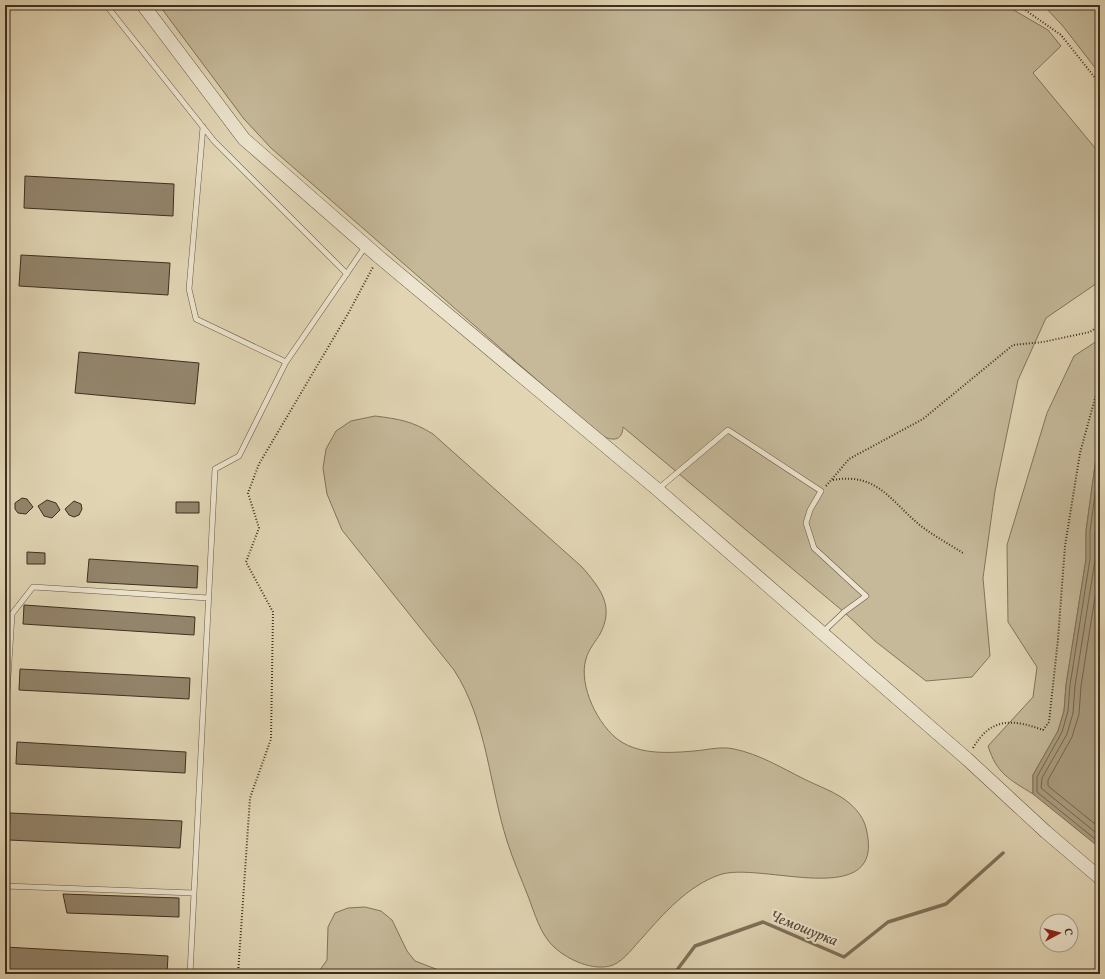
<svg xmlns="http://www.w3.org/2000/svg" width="1105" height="979" viewBox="0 0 1105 979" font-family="Vollkorn,serif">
	<rect width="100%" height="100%" fill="#e1d5b4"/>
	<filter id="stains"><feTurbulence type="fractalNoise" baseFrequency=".005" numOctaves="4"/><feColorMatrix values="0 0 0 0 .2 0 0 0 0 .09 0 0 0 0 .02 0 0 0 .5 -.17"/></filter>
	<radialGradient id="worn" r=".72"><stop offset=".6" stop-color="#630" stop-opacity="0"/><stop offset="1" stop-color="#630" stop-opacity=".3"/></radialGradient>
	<path fill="#c5b99a" stroke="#82745c" d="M159,5H1005L1048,30L1061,46L1033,73L1100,154V281L1046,318L1018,380L995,491L983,578L990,656L972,677L926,681L875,641L844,612L623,427C622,442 612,441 600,435L271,148L244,119Z
		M1043,5H1100V74L1062,25Z
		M1100,339V441L1096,458L1086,531V559L1066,685L1064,711L1058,731L1033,775V794C1009,779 997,774 988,746L1033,697L1037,667L1008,622L1007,545L1047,413L1074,356Z
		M375,416C399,419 412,421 433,434L582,567C600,588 615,606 600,634C596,641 588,650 586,659C578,685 598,726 620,741C641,755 670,753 694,751C708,750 720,746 734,749C759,754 782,768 804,779C816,785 830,790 841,797C852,804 863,815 866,828C888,914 759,860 719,875C688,886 664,913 643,937C634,946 625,960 613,965C594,972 568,960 554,947C540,934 535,914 528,896C521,878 513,860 507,841C489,784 487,721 454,670L342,530L327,494L323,468L326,449L336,431L351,421Z
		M365,907L381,911L392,920L407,951L415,961L449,974H317L327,960L328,927L335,913L348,908Z"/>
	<path fill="#aa9d81" stroke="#7f7159" d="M1100,441V848L1033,794V775L1058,731L1064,711L1066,685L1086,559V531L1096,458Z"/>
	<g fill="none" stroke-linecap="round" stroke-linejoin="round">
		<path stroke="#746650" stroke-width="1" d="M1100,458L1090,531V559L1070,685L1068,711L1062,732L1037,777V792L1100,843
			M1100,503L1095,532V560L1075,686L1073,713L1067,734L1042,778L1041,788L1100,836
			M1100,565L1081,686L1079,714L1072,737L1048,780V786L1100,828"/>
		<path stroke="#7f7159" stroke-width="3.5" d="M674,974L695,946L763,922L844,957L888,922L946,904L1003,853"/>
	</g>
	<path fill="#93856c" stroke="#3e2f1e" d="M25,176L174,184L173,216L24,208Z
		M21,255L170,263L168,295L19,286Z
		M79,352L199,363L195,404L75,393Z
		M22,498L27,499L33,507L26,514L18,513L15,509V503Z
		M47,500L56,503L60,510L52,518L44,516L38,506Z
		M74,501L81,504L82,509L79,515L74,517L69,515L65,509Z
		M176,502H199V513H176Z
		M27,552L45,553V564H27Z
		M89,559L198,566L197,588L87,582Z
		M24,605L195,617L194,635L23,624Z
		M20,669L190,678L189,699L19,690Z
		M17,742L186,752L185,773L16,764Z
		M10,813L182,821L180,848L9,840Z
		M63,894L179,898V917L67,913Z
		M5,947L168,956L167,974H5Z"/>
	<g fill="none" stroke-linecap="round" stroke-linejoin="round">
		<defs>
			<path id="service" d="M106,5L214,141L347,274
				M203,127L189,289L196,319L286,362
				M658,489L728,430L821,491L810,510L806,523L814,548L866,596L844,612L822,633
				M5,725L12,614L33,587L208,598
				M5,886L194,893
				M190,974L215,469L239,456L286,362L365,247"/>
			<path id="tertiary" d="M143,5L244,139L379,257L658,490L967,759L1046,832L1100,878"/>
		</defs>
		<use href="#service" stroke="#675844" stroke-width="6"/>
		<use href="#tertiary" stroke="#675844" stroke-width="14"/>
		<path stroke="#3e2f1e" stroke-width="2" stroke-dasharray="1 2" stroke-linecap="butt" d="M1018,5L1061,35L1100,84
			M833,480C878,472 891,502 921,526C934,536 949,544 963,553
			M826,486L849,459L923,419L1013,345L1043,342L1090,332L1100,325
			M973,748C991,717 1013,719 1043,730L1049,722L1058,639L1065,546L1080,453L1100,380
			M238,974L250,798L271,739L273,612L246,562L259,528L248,493L259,464L349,312L373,267"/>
		<use href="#service" stroke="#ece4ce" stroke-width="5"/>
		<use href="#tertiary" stroke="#ece4ce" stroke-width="13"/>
	</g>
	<g text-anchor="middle" stroke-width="4" stroke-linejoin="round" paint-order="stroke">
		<g font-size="15" font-style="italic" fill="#594a37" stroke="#ece4ce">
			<text transform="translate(804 928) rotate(22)" y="5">Чемошурка</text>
		</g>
	</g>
	<rect width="1105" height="979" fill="none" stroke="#e1d5b4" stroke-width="20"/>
	<rect x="6" y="6" width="1093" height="967" fill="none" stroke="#3e2f1e" stroke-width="2"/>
	<rect x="10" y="10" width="1085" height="959" fill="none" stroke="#3e2f1e"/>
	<g transform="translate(1059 933) rotate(83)"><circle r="19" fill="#ece4ce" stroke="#a69c88"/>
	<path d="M0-3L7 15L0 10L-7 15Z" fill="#8f2418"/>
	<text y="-6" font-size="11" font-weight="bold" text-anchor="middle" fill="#3e2f1e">С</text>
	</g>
	<rect width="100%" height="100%" filter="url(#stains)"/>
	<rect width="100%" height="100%" fill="url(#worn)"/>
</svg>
